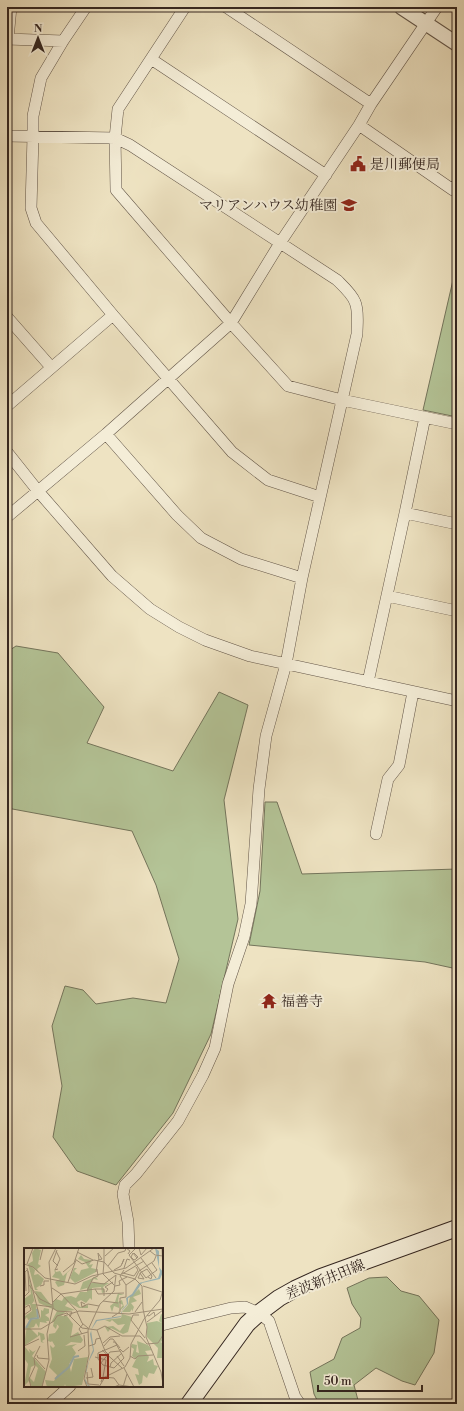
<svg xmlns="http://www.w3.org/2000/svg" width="464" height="1411" viewBox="0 0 464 1411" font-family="'Libre Bodoni','Noto Serif JP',serif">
	<rect width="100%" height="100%" fill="#eee3c2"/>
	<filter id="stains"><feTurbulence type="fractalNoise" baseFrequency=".005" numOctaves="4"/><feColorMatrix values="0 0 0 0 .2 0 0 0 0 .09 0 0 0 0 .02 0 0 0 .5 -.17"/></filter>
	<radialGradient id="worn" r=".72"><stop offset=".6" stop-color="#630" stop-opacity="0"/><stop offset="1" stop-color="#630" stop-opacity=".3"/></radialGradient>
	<path fill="#b4c497" stroke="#74755c" d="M457,266V417L423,410L456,267Z
		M16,646L58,653L104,707L87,743L173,771L219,692L248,705L224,800L238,919L211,1034L173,1113L116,1185L77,1171L53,1137L62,1086L52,1026L65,986L83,990L96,1004L133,998L166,1003L179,959L156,885L132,831L7,808V652Z
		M265,802H277L302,874L457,869V969L425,962L249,945L260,891Z
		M387,1277L401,1291L419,1296L439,1320L434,1353L415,1385L402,1381L376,1368L354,1385L359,1404H319L314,1394L310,1372L334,1359L342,1338L360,1328L361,1318L352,1304L347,1288L369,1278Z"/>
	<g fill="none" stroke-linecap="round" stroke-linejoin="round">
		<defs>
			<path id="minor" d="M86,7L63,41L41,78L33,116V136L31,208L36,223L113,315L232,452L268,480L320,497
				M185,7L118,109L115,138L116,190L231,323L288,386L342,400L457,424
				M226,7L371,104
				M7,39L63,41
				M8,39L11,7
				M151,59L326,175
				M359,125L453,190L457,184
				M7,136L115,138L130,145L337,280C343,286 352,294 355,302C359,311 357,324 357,334L302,578L286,664L266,736L259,789L251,904L244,937L228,984L215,1048L203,1075L178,1121L136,1174L125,1185L123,1194L128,1222L129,1249
				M7,317L51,367
				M7,406L113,315
				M106,434L177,515L201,538L241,559L302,578
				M7,452L38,491L112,576L150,609L179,627L205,640L250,656L457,701
				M405,513L457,524
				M7,517L106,434L231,323L280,243L359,125L371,104L437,7
				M387,596L457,611
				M368,682L405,513L425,417
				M376,834L388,779L399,765L413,692
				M162,1325L231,1308L245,1307L259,1313L269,1321L295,1397L300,1404
				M50,1404L70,1386"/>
			<path id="tertiary" d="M401,7L457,44"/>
			<path id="secondary" d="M189,1404L247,1324L259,1313L279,1298L295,1289L321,1277L457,1228"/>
		</defs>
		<use href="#minor" stroke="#625548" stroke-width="12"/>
		<use href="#tertiary" stroke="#625548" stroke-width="16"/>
		<use href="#secondary" stroke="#342620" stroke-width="18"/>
		<use href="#minor" stroke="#f4edd7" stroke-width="11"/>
		<use href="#tertiary" stroke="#f4edd7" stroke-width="14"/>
		<use href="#secondary" stroke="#f4edd7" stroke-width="16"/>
	</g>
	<defs>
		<symbol id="civic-bare" viewBox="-9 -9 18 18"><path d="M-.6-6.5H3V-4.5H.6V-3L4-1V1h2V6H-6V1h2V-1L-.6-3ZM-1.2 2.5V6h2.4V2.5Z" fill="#8f2418" stroke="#f4edd7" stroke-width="2.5" paint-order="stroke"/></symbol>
		<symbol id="school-bare" viewBox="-9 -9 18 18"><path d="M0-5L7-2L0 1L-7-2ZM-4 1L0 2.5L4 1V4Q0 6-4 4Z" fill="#8f2418" stroke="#f4edd7" stroke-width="2.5" paint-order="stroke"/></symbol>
		<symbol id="temple-bare" viewBox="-9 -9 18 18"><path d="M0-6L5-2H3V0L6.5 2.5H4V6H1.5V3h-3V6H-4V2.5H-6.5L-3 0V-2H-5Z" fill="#8f2418" stroke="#f4edd7" stroke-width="2.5" paint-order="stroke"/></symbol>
	</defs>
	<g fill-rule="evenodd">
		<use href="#civic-bare" x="347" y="153" width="22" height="22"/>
		<use href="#school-bare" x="338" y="194" width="22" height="22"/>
		<use href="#temple-bare" x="258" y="990" width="22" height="22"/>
	</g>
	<g text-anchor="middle" stroke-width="4" stroke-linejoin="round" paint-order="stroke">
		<g font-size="14" fill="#342620" stroke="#f4edd7" text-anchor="start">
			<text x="370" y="169">是川郵便局</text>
			<text x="337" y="210" text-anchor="end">マリアンハウス幼稚園</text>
			<text x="281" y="1006">福善寺</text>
		</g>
		<g font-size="14" fill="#342620" stroke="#f4edd7">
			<text transform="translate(325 1279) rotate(-22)" y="5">差波新井田線</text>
		</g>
	</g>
	<g transform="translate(24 1248)">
		<rect width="139" height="139" fill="#eee3c2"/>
		<path d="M11,0L17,2L14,16L17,18L13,21L15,25L7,18L11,22L10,27L14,26L20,31L17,37L12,40L14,42H11L4,16L9,13L8,5ZM57,7L60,11L68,12L65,17L69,16L67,20L72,21V24L51,35L46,30L50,20H53L50,23L55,27L57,22L65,20L61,14L54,11ZM49,19L43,25L40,37L34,39L31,34L36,31L28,29L31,25L30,21L32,24L36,23L39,28ZM4,24L11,56L10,53L8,56H12L13,69L4,72L3,69L0,73L1,68L8,63L6,56L0,58V51L7,46ZM72,29L74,32L70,31L66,35H85L79,39L81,44L78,45L77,39L68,40V52L66,50L62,55L57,52L53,54L56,59L64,57V60H55L44,54L41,58L51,62L42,63L37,68H43L49,76L47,88L54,84L59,92L57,95L47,94L41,98L53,96L48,99L52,105L45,116L47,124L50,111L64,109L58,137L42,139L41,136L40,139H23L21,132L30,133L33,127L25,119L28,111L26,97L29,100L31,98L28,93L27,94L24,93L25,86L31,85L35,79L34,77L30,76L33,77L32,81L29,78L30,73L27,75L33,63L15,55L11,43L17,44L27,57L32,51L38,53L40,49L47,48L52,50L56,44H63V40L56,42L59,34ZM115,41L117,46L109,49L113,53L107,55L110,59L108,64V61L106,64H98L104,57L106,49ZM94,45L100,47H95L94,54L98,52L100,59L94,64L99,57L95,55V60L90,58L88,64L86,58L91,54ZM20,60L25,61V65L21,67L25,70V73H22L23,75L16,74L15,80L12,75L10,79L6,80L14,88V84L20,86L21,91L18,93L20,95L17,94L16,87L0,98L3,77L7,72L17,70V62L19,63ZM98,66L108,69L104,84L99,86L87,80L84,84L81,79L89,78L96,83L101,76L94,77L88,72L86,74L81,72L97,70ZM137,66L139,67V93L136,94L139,95V110H133L134,100L123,89V75L133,73L138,75L135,73ZM113,93L124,97L128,102L121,103L125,109L123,114L129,111L130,117L134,118L130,126L125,125L123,130L119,127L118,135L115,137L111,126L115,127L114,121L108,119L112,111L108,108L110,101L107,99L108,96L113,97L112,104L115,105ZM1,99L6,105L5,101L9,104L12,102L8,108L22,124L18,139H8L5,133L0,138L4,116L0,110ZM11,117L14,120L10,134L5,129L7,119Z" fill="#b4c497" fill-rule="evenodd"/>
		<path d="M131,0L135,3V19L139,24L136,31L118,35L109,48L104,50V56L97,64V69L73,73L67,82L70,103L65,113L61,130L64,137L69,139L64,138L61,134L62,122L66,109L69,102L66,86L68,80L72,72L97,68L98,62L103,56L102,50L108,46L115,35L134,30L136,24Z" fill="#9ebbbd"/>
		<path fill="none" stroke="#9ebbbd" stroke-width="2" d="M2,80L7,71L14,70L13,61M31,131L45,119L50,109L55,108"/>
		<path fill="none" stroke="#a49781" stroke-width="1" d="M80,0V14L90,25L111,31L118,38L119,61L123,79L122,89L137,124L139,136M115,0L117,7L123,0M138,0L139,22M111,1L105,7L122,30L133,22L128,15M33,2L29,13L34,18M32,3L36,11L31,22L34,21M126,3L131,7L139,8M53,4L69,12M110,5L114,9L112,11L110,12L107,9L109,5L113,10M81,8L90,0M117,10L132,30M51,11L58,16L70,12L80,14M16,12L19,0M80,14L79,26L90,37M0,16L9,19L21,30L51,36L68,28L102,20L130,0M3,16L9,0M84,18L94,5L101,3L102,0L106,3L104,6M3,20L16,70M100,20L103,11L106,12M90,22L97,18L100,11L98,16M39,24L50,15L55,0M72,24L74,12L78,11L74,5L75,12M99,25L110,28L114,22L112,19M116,25L120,31L114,30L116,26V25L123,21L128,28L127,31L124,29M98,26L120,13M44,34L52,12M67,34L80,36L92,27M5,37L16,51L28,57M102,37L111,31L115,23L130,13L132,8M16,38L20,37V33H25M91,38L96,37L95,33L103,29M119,38L138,44M28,40L37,46L71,41L74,46L100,45M71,41H80V48M2,43L1,24L3,22M63,43L69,30L74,28L73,21M82,44L84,41L81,39L89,34M0,49L5,44L4,23M79,53L94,55M29,54L37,46L53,63M61,56L57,54L58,59L62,57M13,57L28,59M58,59L64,56L75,58M29,60L33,63L48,64L46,69M53,64L58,75L64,80M111,64L118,54M0,67L7,62L5,57L0,60M115,67H109L107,72L121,90M123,67L125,68L130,64L131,68M40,68L55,63L105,66L139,61M88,69L96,64V50L102,49V37L96,28L100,22M123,74L139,62M0,81H17L30,73L33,68L43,65L58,80L73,82L81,78L98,88H116L123,96L134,95L139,87M73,82L81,103L85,107M58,86L55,81L59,76M46,89L64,84M89,94H91L100,110L90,120L79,117L74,111V105L93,97M79,95L86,89L96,88M0,98L15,91M65,98L71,96L72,91L77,90M80,98L86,91H89L96,100M96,101L99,104L105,99M78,102L98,120M54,103L61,98L60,87M13,107L14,110L25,111M93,108L100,118M106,108L111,111L114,108L129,107M71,109L82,112L79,129M11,110L21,121M76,116L86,104L96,103M86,119L87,115L98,105M100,120L110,139M63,124L64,136L75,137M62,130L69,129L67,120M77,134L79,129L90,130L95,137M7,139L5,131L11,118L10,110L16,98M18,139L25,112L23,86L29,59L25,14L32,0M63,139L60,131L65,106L64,82L76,56L90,43L92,27M75,139L81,129L101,119L106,110L107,96L120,71L136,52L139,42M90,139L95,137L109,139M99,139L103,126"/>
		<path fill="#8f2418" fill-opacity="0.15" stroke="#8f2418" stroke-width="2" d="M76,107H84V130H76Z"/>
		<rect width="139" height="139" fill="none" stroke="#342620" stroke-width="2"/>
	</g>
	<rect width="464" height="1411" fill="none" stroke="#eee3c2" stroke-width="24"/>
	<rect x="8" y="8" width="448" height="1395" fill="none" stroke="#342620" stroke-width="2"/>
	<rect x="12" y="12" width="440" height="1387" fill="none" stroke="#342620"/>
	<g transform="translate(38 38)" stroke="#f4edd7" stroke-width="3" paint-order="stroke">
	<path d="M0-3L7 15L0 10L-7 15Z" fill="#342620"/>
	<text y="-6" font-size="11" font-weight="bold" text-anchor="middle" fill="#342620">N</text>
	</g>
	<path d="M318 1385v6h104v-6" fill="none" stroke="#342620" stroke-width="2"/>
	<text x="324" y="1385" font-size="12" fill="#342620" stroke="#f4edd7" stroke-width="3" paint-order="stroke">50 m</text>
	<rect width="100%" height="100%" filter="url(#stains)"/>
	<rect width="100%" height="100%" fill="url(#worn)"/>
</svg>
